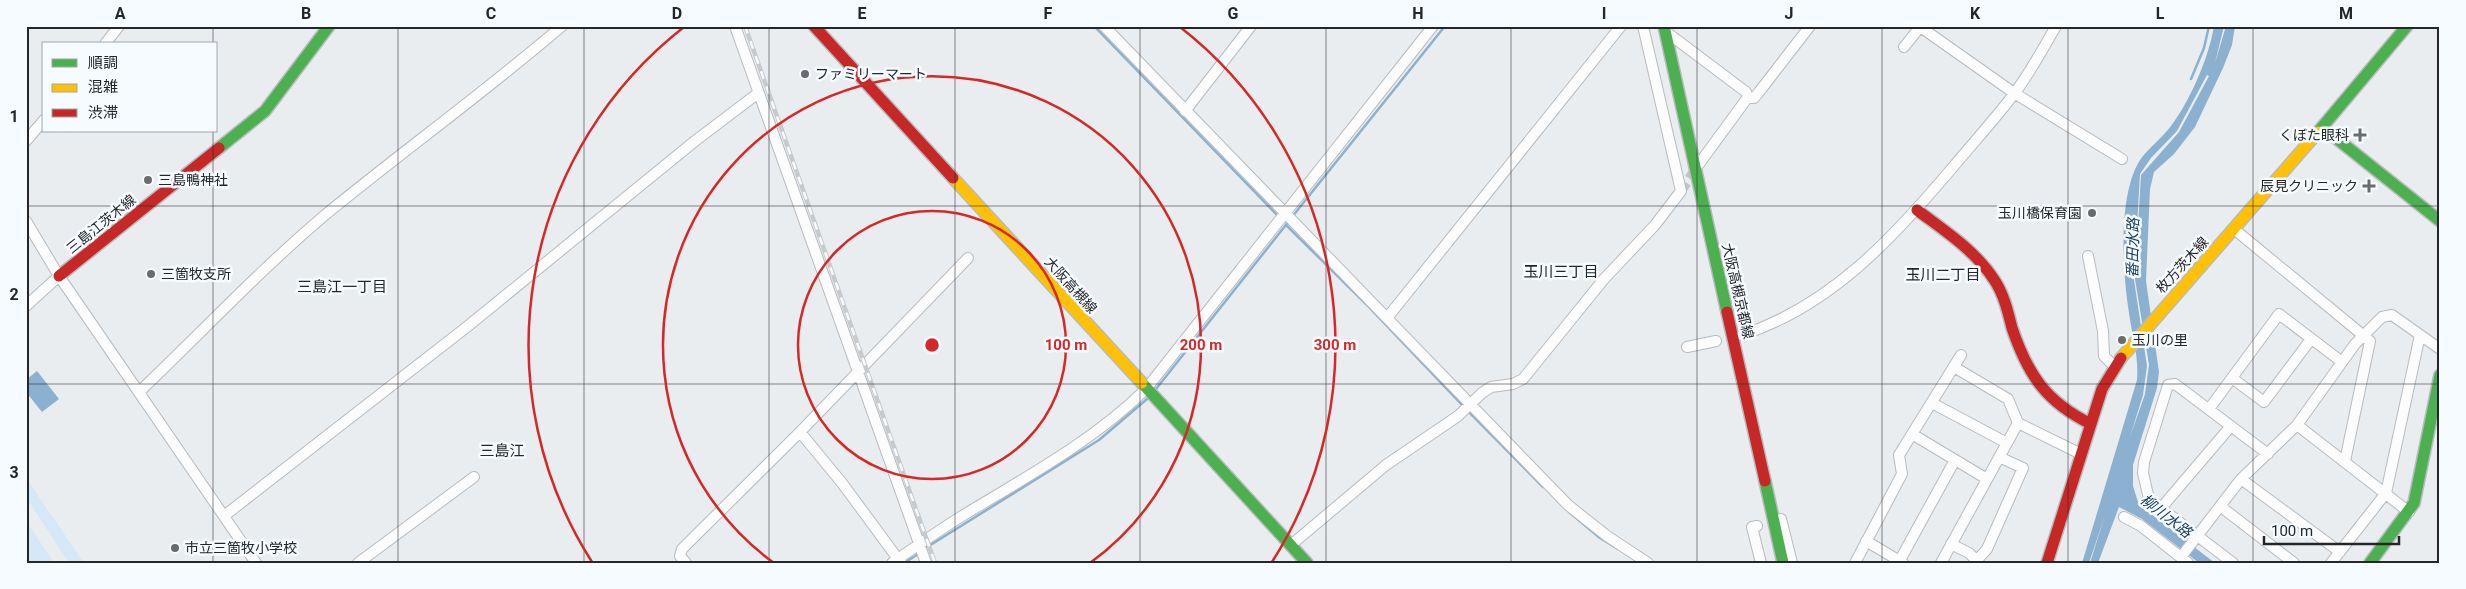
<svg xmlns="http://www.w3.org/2000/svg" width="2466" height="589" viewBox="0 0 2466 589" font-family="Roboto,'Noto Sans JP',sans-serif">
	<rect width="100%" height="100%" fill="#eaedf0"/>
	<path fill="#d6e7f7" d="M26,478L84,563H69L26,497Z
		M26,520V521L54,563H28Z"/>
	<path fill="#8cb0cf" fill-rule="evenodd" d="M2214,26H2224L2215,63L2226,26H2235L2232,45L2223,68L2195,127L2174,154L2154,172L2150,189L2146,281L2159,372L2157,388L2133,465V486L2138,502L2142,507L2215,563H2199L2142,519L2119,507L2098,563H2090L2105,515L2089,563H2082L2137,380C2139,356 2132,336 2129,313C2123,275 2120,220 2130,184C2139,151 2152,150 2171,126C2190,101 2209,57 2214,26ZM2207,75L2209,76L2179,132L2141,175L2135,279L2149,365L2145,394L2130,437L2143,395L2147,366L2134,280L2140,174L2151,158L2177,131Z
		M37,371L59,399L42,412L26,392V380Z"/>
	<g fill="none" stroke-linecap="round" stroke-linejoin="round">
		<path stroke="#8cb0cf" stroke-width="2.5" d="M1094,26L1279,217
			M2191,79L2204,48L2209,26
			M1292,217L1445,26
			M1286,225L1366,304L1464,407
			M1156,389L1289,221
			M1468,411L1543,487
			M1569,512L1600,538L1618,549
			M924,549L1099,440L1147,399
			M904,563L920,553"/>
		<path stroke="#c2c5c8" stroke-width="10" stroke-dasharray="10 5" stroke-linecap="butt" d="M1681,191L1697,167"/>
		<defs>
			<path id="street" d="M735,26L926,563
				M1104,26L1568,505L1607,536L1648,563
				M1919,26L2014,93L2122,159
				M1665,31L1746,92L1748,97
				M105,44L119,26
				M1904,47L1920,27
				M1748,97L1754,98L1759,92L1810,26
				M1185,111L1251,26
				M26,141L44,120
				M1699,164L1748,97
				M26,221L59,276L256,563
				M2234,229L2370,341L2345,461
				M2088,256L2103,331L2104,356L2115,367
				M26,306L59,276
				M1387,318L1621,26
				M1742,335C1831,306 1894,237 1953,167C1973,143 1995,119 2014,94C2030,73 2043,49 2056,26
				M1687,347L1716,341
				M1954,367L2008,399L2018,423L2081,454
				M2232,378L2264,402L2311,339
				M139,392C201,333 260,270 325,215C403,151 485,92 562,26
				M1932,403L2007,443
				M2209,409L2279,314L2342,362
				M2297,425L2409,512
				M800,432L842,483L901,563
				M1912,434L1987,479
				M2241,479L2340,552
				M2220,506L2294,563
				M2162,507L2231,426
				M224,516L468,326L695,141L757,94
				M2124,517L2141,526L2188,563
				M1777,520L1781,519L1792,563
				M1757,526L1752,527L1761,563
				M1866,541L1903,563
				M1951,544L1969,553L1979,563
				M1291,545L1386,465L1458,416L1482,393L1491,387L1513,384L1523,379L1604,279L1655,225L1681,191L1643,26
				M2181,557L2241,479L2297,425L2355,344L2382,317L2392,315L2440,349
				M1900,560L1955,460
				M1977,560L1987,549L2023,468L1999,457
				M358,563L474,477
				M686,563L680,556L682,549L800,432L968,258
				M892,563C915,547 938,531 962,516C1026,477 1092,442 1146,389L1433,26
				M1855,563L1902,474L1899,455L1961,355
				M1941,563L2018,423
				M2233,563L2149,499L2143,473L2144,462L2168,385L2175,384L2268,454
				M2331,563L2386,493L2420,335"/>
			<path id="fast" d="M1664,26L1727,312
				M2322,127L2440,221
				M2318,132L2407,26
				M219,148L265,111L329,26
				M1142,383L1307,563
				M1765,481L1783,563
				M2370,563L2414,503L2440,375"/>
			<path id="slow" d="M953,178L1142,383
				M2121,358L2318,132"/>
			<path id="jam" d="M814,26L953,178
				M1917,210C1945,231 1976,251 1995,281C2004,295 2008,312 2012,328C2028,375 2046,402 2091,424
				M59,276L219,148
				M1727,312L1765,481
				M2047,563L2102,389L2121,358"/>
		</defs>
		<use href="#street" stroke="#b8bbbd" stroke-width="12"/>
		<use href="#fast" stroke="#b8bbbd" stroke-width="14"/>
		<use href="#slow" stroke="#b8bbbd" stroke-width="14"/>
		<use href="#jam" stroke="#b8bbbd" stroke-width="14"/>
		<use href="#street" stroke="#fcfcfd" stroke-width="10"/>
		<use href="#fast" stroke="#4caf50" stroke-width="11"/>
		<use href="#slow" stroke="#ffc107" stroke-width="11"/>
		<use href="#jam" stroke="#c62828" stroke-width="11"/>
		<defs>
			<path id="rail" d="M745,26L935,563"/>
		</defs>
		<use href="#rail" stroke="#c8c9cb" stroke-width="4.5"/>
		<use href="#rail" stroke="#f6fbff" stroke-width="2.5" stroke-dasharray="8" stroke-linecap="butt"/>
	</g>
	<path fill="none" stroke="#24272a" stroke-width="1" stroke-opacity="0.55" d="M213,26V44M398,26V563M584,26V563M769,26V563M955,26V563M1140,26V563M1326,26V563M1511,26V563M1697,26V563M1882,26V563M2068,26V563M2253,26V563M213,131V563M26,206H2440M26,384H2440"/>
	<g fill="none" stroke="#d62828" stroke-width="2.5">
		<circle cx="932" cy="345" r="134"/>
		<path d="M774 563A269 269 0 1 1 1090 563"/>
		<path d="M592 562A403 403 0 0 1 684 27M1180 27A403 403 0 0 1 1272 562"/>
	</g>
	<g fill="#696c6f" stroke="#f6fbff" stroke-width="2">
		<circle cx="805" cy="74" r="5"/>
		<path d="M2357.5 127.5h5v5h5v5h-5v5h-5v-5h-5v-5h5z"/>
		<circle cx="148" cy="180" r="5"/>
		<path d="M2366.5 178.5h5v5h5v5h-5v5h-5v-5h-5v-5h5z"/>
		<circle cx="2092" cy="213" r="5"/>
		<circle cx="151" cy="274" r="5"/>
		<circle cx="2122" cy="340" r="5"/>
		<circle cx="175" cy="548" r="5"/>
	</g>
	<g text-anchor="middle" stroke-width="5" stroke-linejoin="round" paint-order="stroke">
		<g font-size="14" fill="#24272a" stroke="#f6fbff" text-anchor="start">
			<text x="815" y="79">ファミリーマート</text>
			<text x="2349" y="140" text-anchor="end">くぼた眼科</text>
			<text x="158" y="185">三島鴨神社</text>
			<text x="2358" y="191" text-anchor="end">辰見クリニック</text>
			<text x="2082" y="218" text-anchor="end">玉川橋保育園</text>
			<text x="161" y="279">三箇牧支所</text>
			<text x="2132" y="345">玉川の里</text>
			<text x="185" y="553">市立三箇牧小学校</text>
		</g>
		<g font-size="14" fill="#24272a" stroke="#f6fbff">
			<text transform="translate(101 224) rotate(-39)" y="5">三島江茨木線</text>
			<text transform="translate(2182 265) rotate(-48)" y="5">枚方茨木線</text>
			<text transform="translate(1071 285) rotate(48)" y="5">大阪高槻線</text>
			<text transform="translate(1738 291) rotate(77)" y="5">大阪高槻京都線</text>
		</g>
		<g font-size="15" font-style="italic" fill="#163d5b" stroke="#f6fbff">
			<text transform="translate(2133 248) rotate(-89)" y="5">番田水路</text>
			<text transform="translate(2166 516) rotate(38)" y="5">柳川水路</text>
		</g>
		<g font-size="15" fill="#24272a" stroke="#f6fbff">
			<text x="1561" y="277">玉川三丁目</text>
			<text x="1943" y="280">玉川二丁目</text>
			<text x="342" y="292">三島江一丁目</text>
			<text x="502" y="456">三島江</text>
		</g>
	</g>
	<circle cx="932" cy="345" r="8" fill="#d62828" stroke="#f6fbff" stroke-width="2.5"/>
	<g font-size="15" text-anchor="middle" font-weight="bold" fill="#d62828" stroke="#f6fbff" stroke-width="5" stroke-linejoin="round" paint-order="stroke">
		<text x="1066" y="350">100 m</text>
		<text x="1201" y="350">200 m</text>
		<text x="1335" y="350">300 m</text>
	</g>
	<rect width="2466" height="589" fill="none" stroke="#f6fbff" stroke-width="55"/>
	<rect x="42" y="42" width="175" height="90" fill="#f6fbff" stroke="#a2a6aa"/>
	<rect x="52" y="59" width="25" height="8" fill="#4caf50" stroke="#a2a6aa"/>
	<text x="88" y="68" font-size="15" fill="#24272a">順調</text>
	<rect x="52" y="84" width="25" height="8" fill="#ffc107" stroke="#a2a6aa"/>
	<text x="88" y="92" font-size="15" fill="#24272a">混雑</text>
	<rect x="52" y="109" width="25" height="8" fill="#c62828" stroke="#a2a6aa"/>
	<text x="88" y="118" font-size="15" fill="#24272a">渋滞</text>
	<path d="M2264 536v8h135v-8" fill="none" stroke="#24272a" stroke-width="2.5"/>
	<text x="2271" y="536" font-size="15" fill="#24272a" stroke="#f6fbff" stroke-width="4" paint-order="stroke">100 m</text>
	<rect x="28" y="28" width="2410" height="534" fill="none" stroke="#24272a" stroke-width="2"/>
	<g font-size="16" text-anchor="middle" font-weight="bold" fill="#24272a">
		<text x="120" y="19">A</text>
		<text x="306" y="19">B</text>
		<text x="491" y="19">C</text>
		<text x="677" y="19">D</text>
		<text x="862" y="19">E</text>
		<text x="1048" y="19">F</text>
		<text x="1233" y="19">G</text>
		<text x="1418" y="19">H</text>
		<text x="1604" y="19">I</text>
		<text x="1789" y="19">J</text>
		<text x="1975" y="19">K</text>
		<text x="2160" y="19">L</text>
		<text x="2346" y="19">M</text>
		<text x="14" y="122">1</text>
		<text x="14" y="300">2</text>
		<text x="14" y="478">3</text>
	</g>
</svg>
